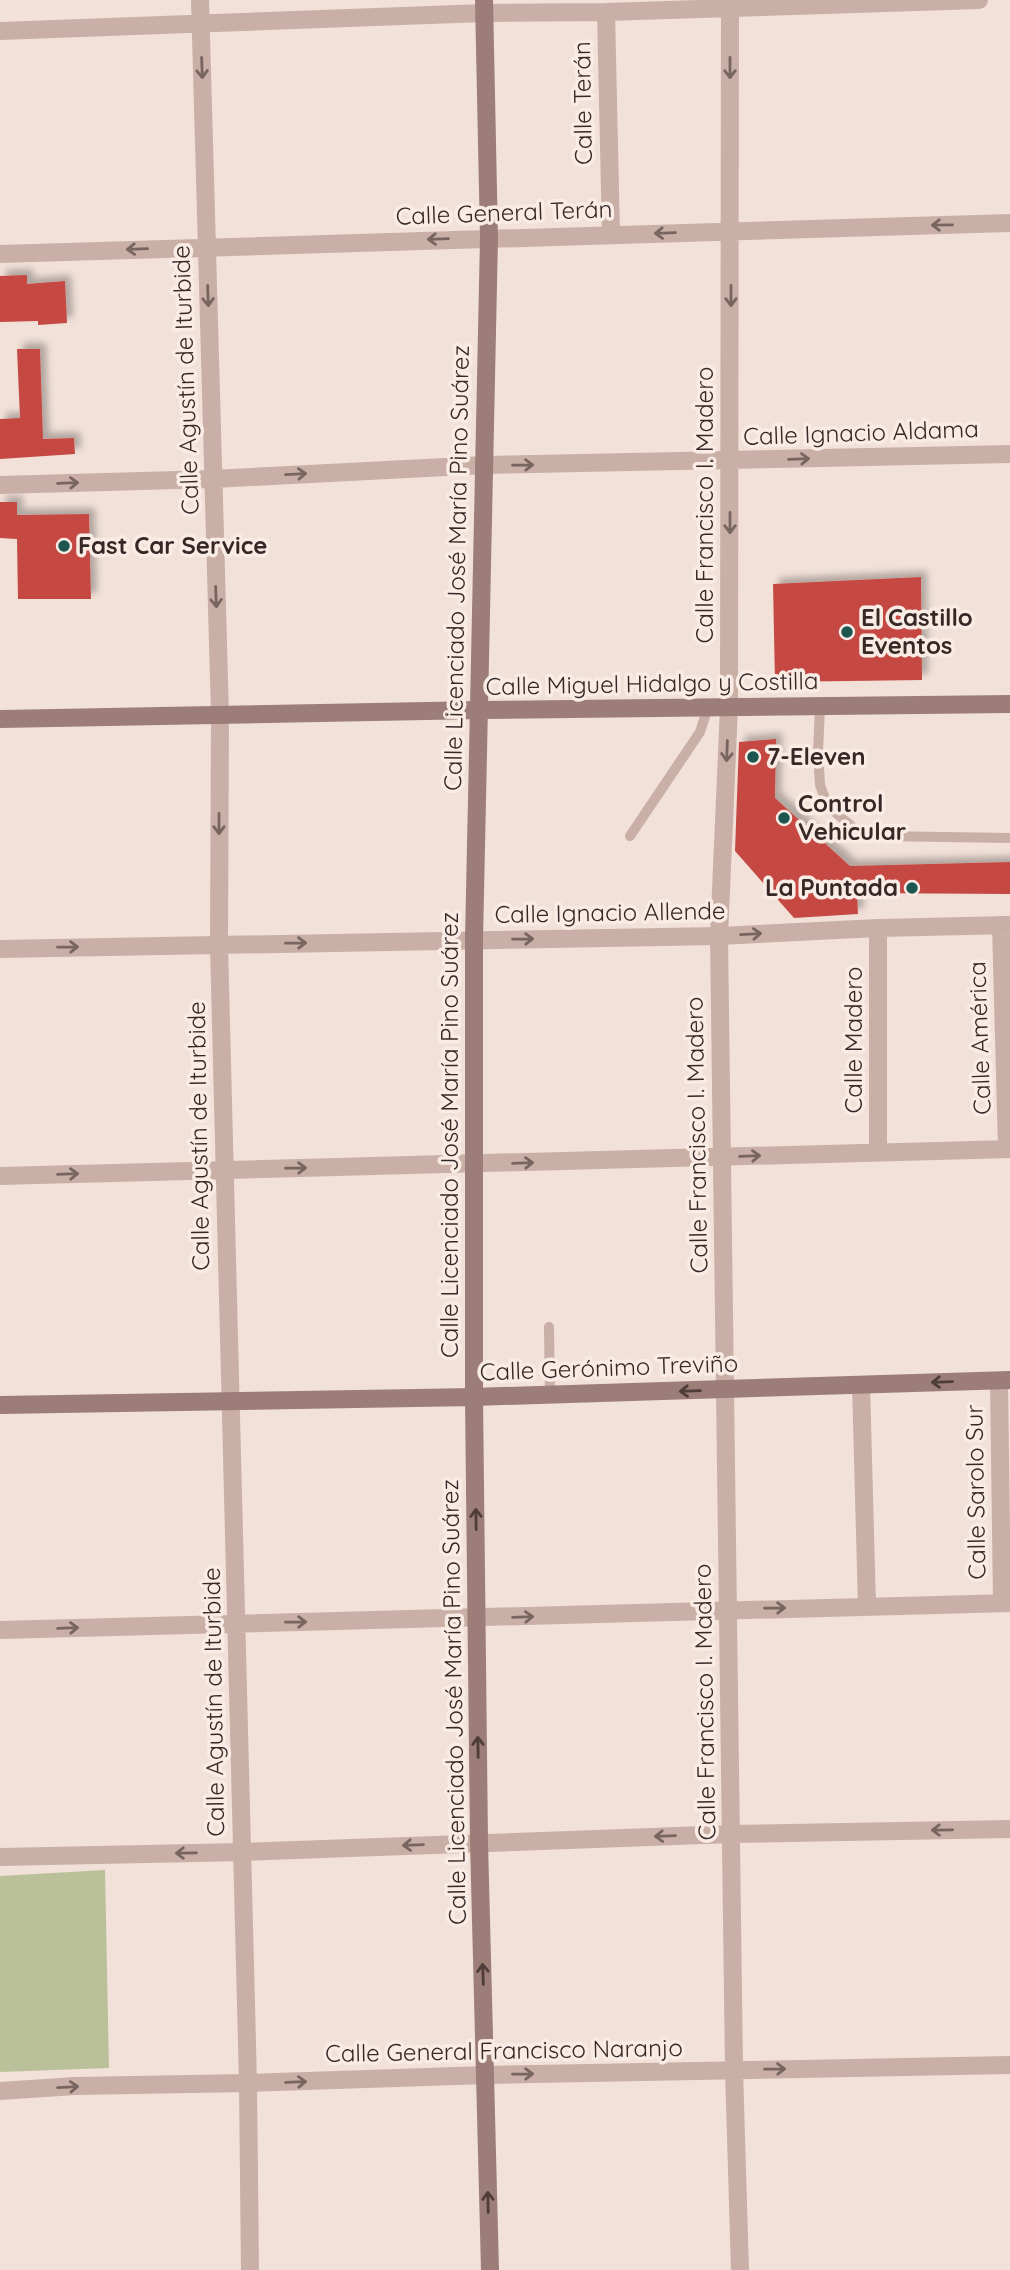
<svg xmlns="http://www.w3.org/2000/svg" width="1010" height="2270" viewBox="0 0 1010 2270" font-family="Quicksand,sans-serif">
	<defs>
		<filter id="shadow"><feDropShadow dx="6" dy="-6" stdDeviation="3.5" flood-color="#0004"/></filter>
	</defs>
	<rect width="100%" height="100%" fill="#f1e1d9"/>
	<path fill="#bac099" d="M105,1870L109,2068L0,2072V1876Z"/>
	<path fill="#c54a42" filter="url(#shadow)" d="M27,275V284L65,281L67,323L38,325V321L0,322V276Z
		M17,349H40L43,439L74,438L75,454L0,459V419L20,418Z
		M0,502H17V515L89,514L91,599H18L17,539L0,538Z
		M921,577L922,680L775,682L773,584Z
		M776,739L775,798L850,866L1010,862V894L857,893L858,914L794,918L735,851L739,742Z"/>
	<g fill="none" stroke-linecap="round" stroke-linejoin="round">
		<path stroke="#c9afa5" stroke-width="10" d="M820,706L818,752L820,785L826,801L836,813L856,830L878,836L1010,838
			M630,836L700,732L708,707
			M549,1327L550,1395"/>
		<path stroke="#c9afa5" stroke-width="18" d="M200,0L220,715L219,945L248,2083L250,2270
			M730,0L729,707L719,936L734,2070L740,2270
			M606,12L611,235
			M0,31L484,13L606,12L979,0
			M0,254L1010,223
			M0,485L213,479L484,465L1010,454
			M1001,925L1007,1149
			M0,949L719,936L878,928L1010,925
			M878,1152V928
			M0,1176L1010,1149
			M999,1381L1002,1603
			M861,1385L867,1606
			M0,1630L1010,1603
			M0,1857L243,1852L731,1834L1010,1829
			M0,2091L75,2086L248,2083L486,2075L1010,2065"/>
		<path stroke="#9c7d77" stroke-width="18" d="M484,0L489,238L474,940V1397L479,1842L490,2270
			M0,719L479,710L1010,704
			M0,1405L474,1397L1010,1380"/>
	</g>
	<defs><path id="oneway-shaft" d="M-6 0H5M1.5-3L5.5 0L1.5 3" fill="none" stroke-width="1.6" stroke-linecap="round" stroke-linejoin="round" transform="scale(1.75)"/></defs>
	<g stroke="#78655f">
		<use href="#oneway-shaft" transform="translate(202 68) rotate(88)"/>
		<use href="#oneway-shaft" transform="translate(730 68) rotate(90)"/>
		<use href="#oneway-shaft" transform="translate(942 225) rotate(179)"/>
		<use href="#oneway-shaft" transform="translate(665 233) rotate(178)"/>
		<use href="#oneway-shaft" transform="translate(438 239) rotate(178)"/>
		<use href="#oneway-shaft" transform="translate(137 249) rotate(178)"/>
		<use href="#oneway-shaft" transform="translate(208 296) rotate(88)"/>
		<use href="#oneway-shaft" transform="translate(731 296) rotate(90)"/>
		<use href="#oneway-shaft" transform="translate(799 459) rotate(-2)"/>
		<use href="#oneway-shaft" transform="translate(523 465) rotate(-1)"/>
		<use href="#oneway-shaft" transform="translate(296 474) rotate(-3)"/>
		<use href="#oneway-shaft" transform="translate(68 483) rotate(-2)"/>
		<use href="#oneway-shaft" transform="translate(730 523) rotate(90)"/>
		<use href="#oneway-shaft" transform="translate(216 597) rotate(88)"/>
		<use href="#oneway-shaft" transform="translate(727 751) rotate(92)"/>
		<use href="#oneway-shaft" transform="translate(219 824) rotate(90)"/>
		<use href="#oneway-shaft" transform="translate(751 934) rotate(-3)"/>
		<use href="#oneway-shaft" transform="translate(523 939) rotate(-1)"/>
		<use href="#oneway-shaft" transform="translate(296 943) rotate(-1)"/>
		<use href="#oneway-shaft" transform="translate(68 947) rotate(-1)"/>
		<use href="#oneway-shaft" transform="translate(750 1156) rotate(-2)"/>
		<use href="#oneway-shaft" transform="translate(523 1163) rotate(-2)"/>
		<use href="#oneway-shaft" transform="translate(296 1168) rotate(-1)"/>
		<use href="#oneway-shaft" transform="translate(68 1174) rotate(-2)"/>
		<use href="#oneway-shaft" transform="translate(775 1608) rotate(-1)"/>
		<use href="#oneway-shaft" transform="translate(523 1617) rotate(-2)"/>
		<use href="#oneway-shaft" transform="translate(296 1622) rotate(-1)"/>
		<use href="#oneway-shaft" transform="translate(68 1628) rotate(-2)"/>
		<use href="#oneway-shaft" transform="translate(942 1830) rotate(179)"/>
		<use href="#oneway-shaft" transform="translate(665 1836) rotate(178)"/>
		<use href="#oneway-shaft" transform="translate(413 1845) rotate(178)"/>
		<use href="#oneway-shaft" transform="translate(186 1853) rotate(179)"/>
		<use href="#oneway-shaft" transform="translate(775 2069) rotate(-1)"/>
		<use href="#oneway-shaft" transform="translate(523 2074) rotate(-1)"/>
		<use href="#oneway-shaft" transform="translate(296 2082) rotate(-2)"/>
		<use href="#oneway-shaft" transform="translate(68 2087) rotate(-3)"/>
	</g>
	<g stroke="#4f3d3a">
		<use href="#oneway-shaft" transform="translate(942 1382) rotate(178)"/>
		<use href="#oneway-shaft" transform="translate(690 1391) rotate(178)"/>
		<use href="#oneway-shaft" transform="translate(476 1519) rotate(-91)"/>
		<use href="#oneway-shaft" transform="translate(478 1747) rotate(-91)"/>
		<use href="#oneway-shaft" transform="translate(483 1974) rotate(-92)"/>
		<use href="#oneway-shaft" transform="translate(488 2202) rotate(-91)"/>
	</g>
	<g fill="#1c564f" stroke="#f9ece5" stroke-width="2.5">
		<circle cx="64" cy="546" r="7"/>
		<circle cx="847" cy="632" r="7"/>
		<circle cx="753" cy="757" r="7"/>
		<circle cx="784" cy="818" r="7"/>
		<circle cx="912" cy="888" r="7"/>
	</g>
	<g text-anchor="middle" stroke-width="7" stroke-linejoin="round" paint-order="stroke">
		<g font-size="24" fill="#352826" stroke="#f9ece5">
			<text transform="translate(583 103) rotate(-91)" y="8">Calle Terán</text>
			<text transform="translate(504 213) rotate(-2)" y="8">Calle General Terán</text>
			<text transform="translate(186 380) rotate(-92)" y="8">Calle Agustín de Iturbide</text>
			<text transform="translate(861 433) rotate(-2)" y="8">Calle Ignacio Aldama</text>
			<text transform="translate(705 505) rotate(-90)" y="8">Calle Francisco I. Madero</text>
			<text transform="translate(457 568) rotate(-89)" y="8">Calle Licenciado José María Pino Suárez</text>
			<text transform="translate(652 684) rotate(-1)" y="8">Calle Miguel Hidalgo y Costilla</text>
			<text transform="translate(610 913) rotate(-1)" y="8">Calle Ignacio Allende</text>
			<text transform="translate(980 1038) rotate(-92)" y="8">Calle América</text>
			<text transform="translate(854 1040) rotate(-90)" y="8">Calle Madero</text>
			<text transform="translate(450 1135) rotate(-90)" y="8">Calle Licenciado José María Pino Suárez</text>
			<text transform="translate(697 1135) rotate(-91)" y="8">Calle Francisco I. Madero</text>
			<text transform="translate(199 1136) rotate(-91)" y="8">Calle Agustín de Iturbide</text>
			<text transform="translate(609 1368) rotate(-2)" y="8">Calle Gerónimo Treviño</text>
			<text transform="translate(976 1492) rotate(-91)" y="8">Calle Sarolo Sur</text>
			<text transform="translate(214 1702) rotate(-91)" y="8">Calle Agustín de Iturbide</text>
			<text transform="translate(454 1702) rotate(-91)" y="8">Calle Licenciado José María Pino Suárez</text>
			<text transform="translate(705 1702) rotate(-91)" y="8">Calle Francisco I. Madero</text>
			<text transform="translate(504 2051) rotate(-1)" y="8">Calle General Francisco Naranjo</text>
		</g>
		<g font-size="24" font-weight="bold" fill="#352826" stroke="#f9ece5" text-anchor="start">
			<text x="78" y="554">Fast Car Service</text>
			<text x="861" y="626">El Castillo<tspan x="861" dy="28">Eventos</tspan></text>
			<text x="767" y="765">7-Eleven</text>
			<text x="798" y="812">Control<tspan x="798" dy="28">Vehicular</tspan></text>
			<text x="898" y="896" text-anchor="end">La Puntada</text>
		</g>
	</g>
</svg>
